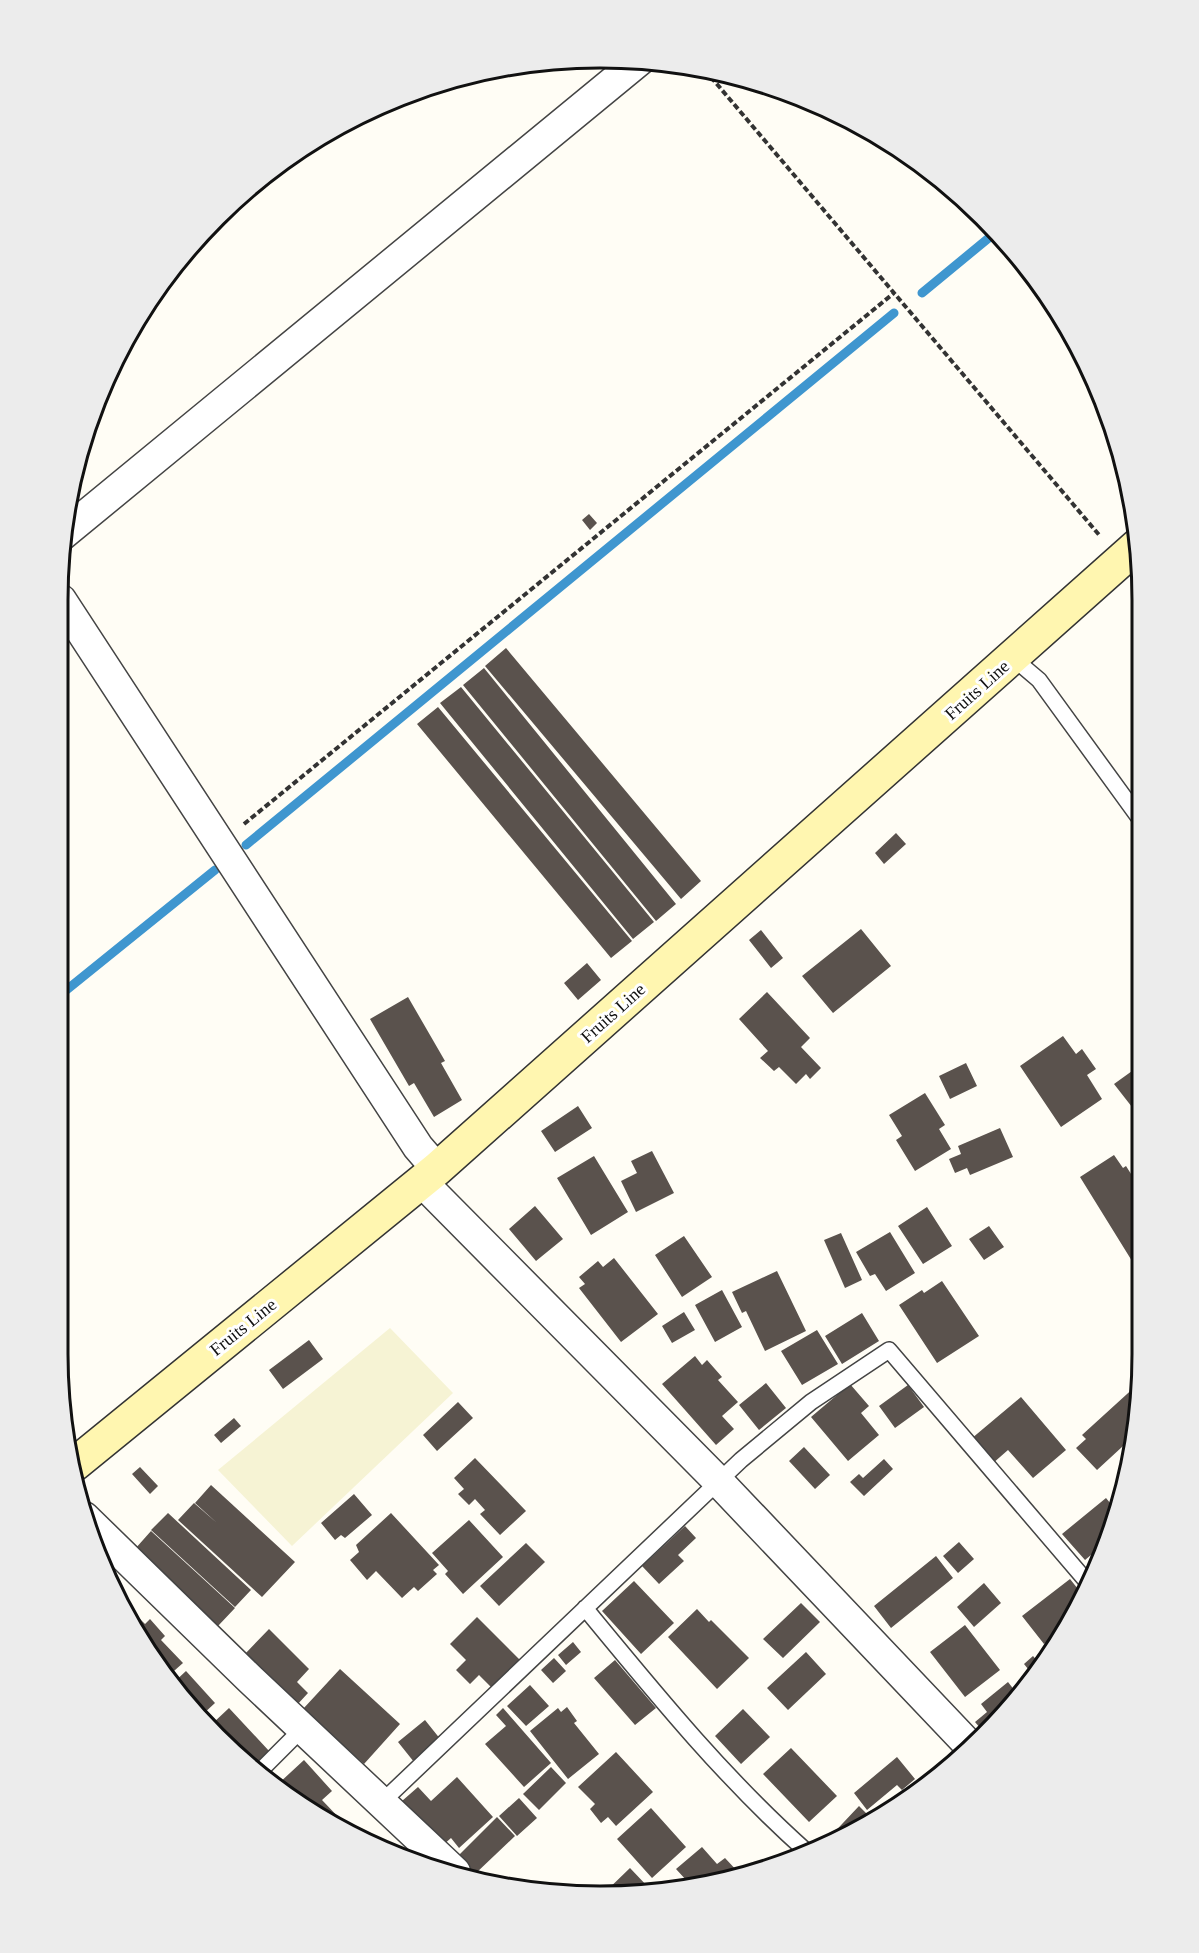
<svg xmlns="http://www.w3.org/2000/svg" width="1199" height="1953" viewBox="0 0 1199 1953" font-family="Georgia,serif">
	<rect width="100%" height="100%" fill="#fffdf5"/>
	<path fill="#f6f3d4" d="M390,1328L453,1393L292,1546L218,1470Z"/>
	<g fill="none" stroke-linecap="round" stroke-linejoin="round">
		<path stroke="#3f96cf" stroke-width="9" d="M922,293L996,232
			M246,845L894,313
			M59,996L215,870"/>
	</g>
	<path fill="#5a524d" d="M589,514L597,523L590,530L582,520Z
		M506,648L701,881L681,899L485,666Z
		M484,668L676,904L656,921L463,685Z
		M461,687L654,922L633,939L440,703Z
		M438,707L632,941L611,958L417,724Z
		M896,833L906,844L884,864L875,853Z
		M861,929L891,966L833,1013L802,976Z
		M761,930L783,958L771,968L749,940Z
		M587,963L601,980L578,1000L564,983Z
		M767,992L810,1038L801,1047L821,1068L810,1079L806,1074L796,1084L779,1067L774,1071L760,1058L768,1051L739,1019Z
		M408,997L445,1061L441,1063L462,1100L434,1117L414,1083L409,1086L370,1019Z
		M1063,1036L1076,1054L1082,1049L1096,1069L1087,1075L1102,1099L1061,1127L1020,1066Z
		M966,1063L977,1086L950,1099L939,1076Z
		M1139,1066V1116L1114,1084Z
		M925,1093L945,1125L939,1129L951,1149L915,1171L896,1140L902,1136L889,1115Z
		M578,1106L592,1128L555,1152L541,1131Z
		M1000,1128L1013,1157L970,1175L967,1168L955,1173L949,1159L961,1154L958,1146Z
		M652,1151L674,1193L636,1212L621,1181L637,1173L631,1161Z
		M1114,1155L1123,1168L1126,1166L1138,1185V1257L1132,1261L1080,1177Z
		M594,1156L628,1212L591,1235L557,1178Z
		M535,1206L563,1239L536,1261L509,1229Z
		M927,1207L952,1246L923,1264L898,1226Z
		M989,1226L1004,1247L984,1260L969,1239Z
		M890,1232L915,1273L886,1291L875,1274L870,1276L856,1252Z
		M841,1233L862,1280L845,1288L824,1240Z
		M684,1236L712,1277L682,1297L655,1255Z
		M614,1258L658,1314L621,1342L579,1288L585,1284L579,1277L598,1261L603,1267Z
		M777,1271L806,1331L765,1351L746,1311L742,1313L732,1292Z
		M942,1281L979,1336L937,1363L899,1305L922,1290L924,1293Z
		M722,1290L742,1327L715,1342L695,1305Z
		M684,1312L695,1330L672,1343L662,1326Z
		M862,1313L879,1341L842,1364L825,1336Z
		M817,1330L838,1364L802,1385L781,1351Z
		M309,1340L323,1359L283,1389L269,1370Z
		M695,1356L702,1365L707,1360L722,1377L718,1380L738,1402L722,1416L734,1429L716,1445L662,1384Z
		M766,1383L786,1408L759,1430L739,1405Z
		M850,1384L869,1406L861,1413L879,1435L848,1461L811,1417Z
		M1138,1384L1137,1424L1135,1435L1097,1470L1076,1448L1086,1439L1082,1435Z
		M908,1385L924,1407L895,1428L879,1406Z
		M1021,1397L1066,1450L1033,1478L1008,1450L992,1464L971,1439Z
		M458,1402L473,1418L437,1451L423,1435Z
		M234,1418L241,1426L221,1443L214,1435Z
		M804,1447L830,1475L815,1489L789,1461Z
		M475,1458L526,1511L500,1535L480,1514L485,1510L475,1499L469,1505L458,1494L464,1489L454,1478Z
		M884,1459L893,1469L864,1496L850,1482L859,1474L863,1478Z
		M140,1467L158,1486L150,1494L132,1474Z
		M211,1485L295,1562L262,1597L178,1520L194,1503L217,1523L195,1503Z
		M354,1494L372,1515L345,1538L341,1535L335,1540L321,1523Z
		M1106,1498L1115,1509L1102,1556L1097,1550L1085,1560L1062,1534Z
		M168,1513L251,1590L235,1607L151,1530Z
		M391,1513L439,1565L433,1570L437,1574L418,1591L414,1587L402,1598L376,1571L367,1580L350,1560L359,1552L356,1545Z
		M469,1520L503,1557L463,1594L445,1574L448,1571L432,1553Z
		M685,1526L696,1538L678,1555L684,1561L659,1584L642,1566Z
		M151,1531L235,1608L218,1626L135,1549Z
		M959,1542L974,1559L958,1573L943,1556Z
		M526,1543L545,1562L499,1606L480,1586Z
		M936,1556L953,1578L891,1628L874,1606Z
		M1070,1579L1082,1594L1060,1632L1044,1644L1022,1616Z
		M634,1581L674,1623L641,1654L602,1611Z
		M984,1583L1001,1603L974,1627L957,1607Z
		M801,1603L820,1622L783,1658L763,1639Z
		M129,1608L145,1624L150,1619L165,1636L161,1640L183,1663L166,1678Z
		M697,1609L709,1622L711,1620L749,1658L717,1689L668,1637Z
		M477,1617L520,1660L492,1688L479,1675L470,1684L456,1670L466,1660L450,1644Z
		M965,1625L1000,1670L965,1697L930,1652Z
		M269,1629L309,1669L297,1682L308,1693L296,1706L244,1655Z
		M573,1642L581,1652L566,1665L558,1655Z
		M806,1652L826,1674L788,1710L767,1688Z
		M1033,1656L1041,1665L1032,1674L1024,1664Z
		M554,1658L566,1671L553,1683L541,1670Z
		M615,1660L656,1708L635,1725L594,1678Z
		M340,1669L400,1724L364,1764L303,1709Z
		M186,1671L215,1703L202,1715L171,1685Z
		M1008,1682L1015,1691L1020,1686L1023,1690L981,1729L975,1722L987,1712L981,1704Z
		M530,1685L549,1706L526,1726L507,1706Z
		M567,1707L577,1721L574,1723L599,1754L568,1779L530,1731L558,1708L561,1712Z
		M229,1708L270,1752L256,1765L212,1724Z
		M503,1708L551,1763L524,1787L485,1744L506,1726L496,1715Z
		M743,1709L770,1737L741,1764L715,1736Z
		M425,1720L441,1740L414,1762L398,1742Z
		M791,1748L837,1796L809,1822L763,1774Z
		M616,1752L653,1792L616,1826L608,1817L601,1823L590,1809L595,1804L578,1787Z
		M897,1757L915,1779L902,1790L897,1785L867,1810L854,1793Z
		M304,1760L332,1791L322,1800L342,1821L338,1824L298,1804L277,1785Z
		M551,1767L566,1783L539,1810L523,1794Z
		M457,1777L493,1817L459,1848L451,1838L442,1846L402,1801L418,1787L431,1801Z
		M519,1798L537,1818L517,1836L499,1816Z
		M859,1806L872,1819L878,1812L880,1815L826,1841Z
		M651,1808L686,1847L652,1878L617,1839Z
		M497,1817L515,1836L475,1874L458,1856Z
		M702,1847L717,1864L725,1858L739,1873L687,1881L676,1869Z
		M630,1868L649,1888L601,1896Z"/>
	<g fill="none" stroke-linecap="round" stroke-linejoin="round">
		<defs>
			<path id="lane" d="M1013,658L1039,680L1140,819
				M585,1608C655,1693 724,1778 806,1851
				M261,1770L303,1728
				M382,1802L741,1460L811,1402L889,1350L1088,1583"/>
			<path id="street" d="M62,535L641,59
				M61,600L418,1147L437,1169
				M421,1181L718,1481L967,1743
				M84,1517L250,1679L455,1872"/>
			<path id="secondary" d="M75,1464L437,1169L1138,545"/>
		</defs>
		<use href="#lane" stroke="#444" stroke-width="18"/>
		<use href="#street" stroke="#444" stroke-width="33"/>
		<use href="#secondary" stroke="#333" stroke-width="36"/>
		<path stroke="#333" stroke-width="4" stroke-dasharray="6 3" stroke-linecap="butt" d="M705,70L1100,536
			M244,824L894,293"/>
		<use href="#lane" stroke="#fff" stroke-width="15"/>
		<use href="#street" stroke="#fff" stroke-width="30"/>
		<use href="#secondary" stroke="#fff6b0" stroke-width="33"/>
	</g>
	<g text-anchor="middle" stroke-width="6" stroke-linejoin="round" paint-order="stroke">
		<g font-size="18" fill="#111" stroke="#fff">
			<text transform="translate(977 690) rotate(-42)" y="6">Fruits Line</text>
			<text transform="translate(613 1013) rotate(-42)" y="6">Fruits Line</text>
			<text transform="translate(243 1327) rotate(-39)" y="6">Fruits Line</text>
		</g>
	</g>
	<path d="M0 0H1199V1953H0ZM600 68H600A532 532 0 0 1 1132 600V1354A532 532 0 0 1 600 1886H600A532 532 0 0 1 68 1354V600A532 532 0 0 1 600 68Z" fill="#ececec" fill-rule="evenodd"/>
	<path fill="none" stroke="#111" stroke-width="3" d="M600 68H600A532 532 0 0 1 1132 600V1354A532 532 0 0 1 600 1886H600A532 532 0 0 1 68 1354V600A532 532 0 0 1 600 68Z"/>
</svg>
